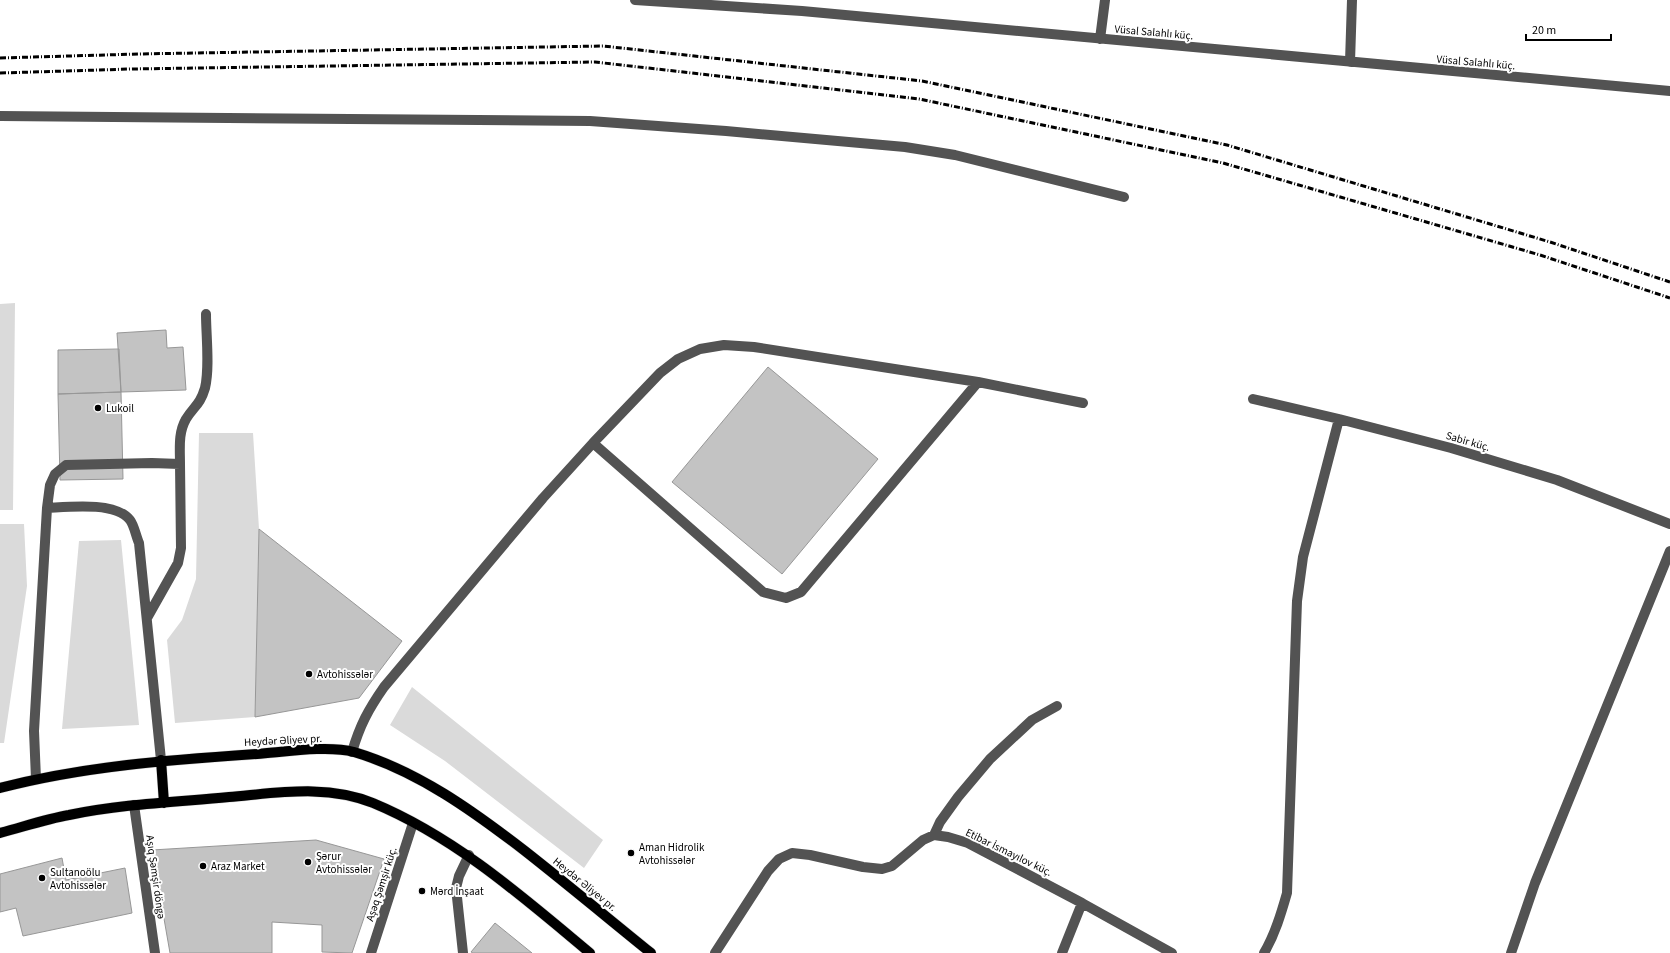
<svg xmlns="http://www.w3.org/2000/svg" width="1670" height="953" viewBox="0 0 1670 953" font-family="'Source Sans 3',sans-serif">
	<rect width="100%" height="100%" fill="#fff"/>
	<path fill="#dadada" d="M15,303L13,510H0V304Z
		M199,433H253L259,529L255,717L175,723L167,640L182,620L196,579Z
		M0,524H24L27,586L4,743H0Z
		M121,540L139,725L62,729L79,541Z
		M412,687L603,840L584,868L445,761L390,725Z"/>
	<path fill="#c3c3c3" stroke="#979797" d="M166,330L167,348L183,347L186,390L121,392L117,333Z
		M119,349L121,392L58,394V350Z
		M768,367L878,459L782,574L672,482Z
		M121,392L123,479L60,480L58,394Z
		M259,529L402,641L359,698L255,717Z
		M316,840L384,859L352,953L322,952V925L272,922V953H170L152,850Z
		M62,858L66,880L125,868L132,913L23,936L16,908L0,912V874Z
		M495,923L532,953H473L471,952Z"/>
	<g fill="none" stroke-linecap="round" stroke-linejoin="round">
		<defs>
			<path id="major" d="M161,760L164,803
				M0,788C84,766 170,760 257,754C284,752 328,745 354,752C418,771 473,811 525,851C567,884 609,919 651,953
				M0,833C23,827 46,819 69,815C122,804 176,802 229,797C277,793 327,784 373,803C455,837 523,897 590,953"/>
		</defs>
		<use href="#major" stroke="#dbdbdb" stroke-width="11"/>
		<path stroke="#535353" stroke-width="10" d="M635,0L802,11L1670,91
			M1100,39L1105,0
			M1350,62L1352,0
			M0,116L590,121L726,131L905,147L955,155L1124,197
			M1253,399L1339,419L1451,448L1557,480L1670,524
			M593,443L763,592L786,598L801,592L978,382
			M180,464C180,448 178,433 186,419C194,406 200,405 205,388C210,367 206,336 206,314
			M47,508L50,485L55,474L66,465L152,463L180,464L181,548L178,563L147,618
			M352,752C360,725 368,710 384,687L543,498L593,443L660,373L678,359L700,349L724,345L754,347L978,382L1083,403
			M36,779L34,731L47,508C67,507 115,501 130,520C134,525 136,536 139,543L161,760
			M134,805L155,953
			M934,835L940,822L958,797L990,759L1032,720L1057,706
			M371,953L413,823
			M463,953L456,888L459,876L469,855
			M715,953L768,871L779,859L792,853L810,855L863,867L882,869L892,866L923,840L934,835L948,837L968,843L1082,903L1172,953
			M1062,953L1082,903
			M1264,953C1275,934 1281,914 1287,893L1297,601L1303,557L1339,419
			M1511,953L1535,883L1670,551"/>
		<use href="#major" stroke="#000" stroke-width="10"/>
		<path stroke="#000" stroke-width="3" stroke-dasharray="6 2 1 2" stroke-linecap="butt" d="M0,58L138,54L603,46L922,81L1227,145L1550,242L1670,282
			M0,73L131,69L595,62L919,99L1223,163L1540,255L1670,298"/>
	</g>
	<g fill="#000" stroke="#fff" stroke-width="1.5">
		<circle cx="98" cy="408" r="4"/>
		<circle cx="309" cy="674" r="4"/>
		<circle cx="631" cy="853" r="4"/>
		<circle cx="308" cy="862" r="4"/>
		<circle cx="203" cy="866" r="4"/>
		<circle cx="42" cy="878" r="4"/>
		<circle cx="422" cy="891" r="4"/>
	</g>
	<g text-anchor="middle" stroke-width="4" stroke-linejoin="round" paint-order="stroke">
		<g font-size="11" fill="#000" stroke="#fff">
			<text transform="translate(1154 32) rotate(5)" y="4">Vüsal Salahlı küç.</text>
			<text transform="translate(1476 62) rotate(5)" y="4">Vüsal Salahlı küç.</text>
			<text transform="translate(1468 441) rotate(16)" y="4">Sabir küç.</text>
			<text transform="translate(283 740) rotate(-3)" y="4">Heydər Əliyev pr.</text>
			<text transform="translate(1009 852) rotate(26)" y="4">Etibar İsmayılov küç.</text>
			<text transform="translate(156 877) rotate(82)" y="4">Aşıq Şəmşir döngə</text>
			<text transform="translate(381 884) rotate(-72)" y="4">Aşəq Şəmşir küç.</text>
			<text transform="translate(585 884) rotate(39)" y="4">Heydər Əliyev pr.</text>
		</g>
		<g font-size="11" fill="#000" stroke="#fff" text-anchor="start">
			<text x="106" y="412">Lukoil</text>
			<text x="317" y="678">Avtohissələr</text>
			<text x="639" y="851">Aman Hidrolik<tspan x="639" dy="13">Avtohissələr</tspan></text>
			<text x="316" y="860">Şərur<tspan x="316" dy="13">Avtohissələr</tspan></text>
			<text x="211" y="870">Araz Market</text>
			<text x="50" y="876">Sultanoölu<tspan x="50" dy="13">Avtohissələr</tspan></text>
			<text x="430" y="895">Mərd İnşaat</text>
		</g>
	</g>
	<path d="M1526 34v6h85v-6" fill="none" stroke="#000000" stroke-width="2"/>
	<text x="1532" y="34" font-size="12" fill="#000000" stroke="#ffffff" stroke-width="3" paint-order="stroke">20 m</text>
</svg>
